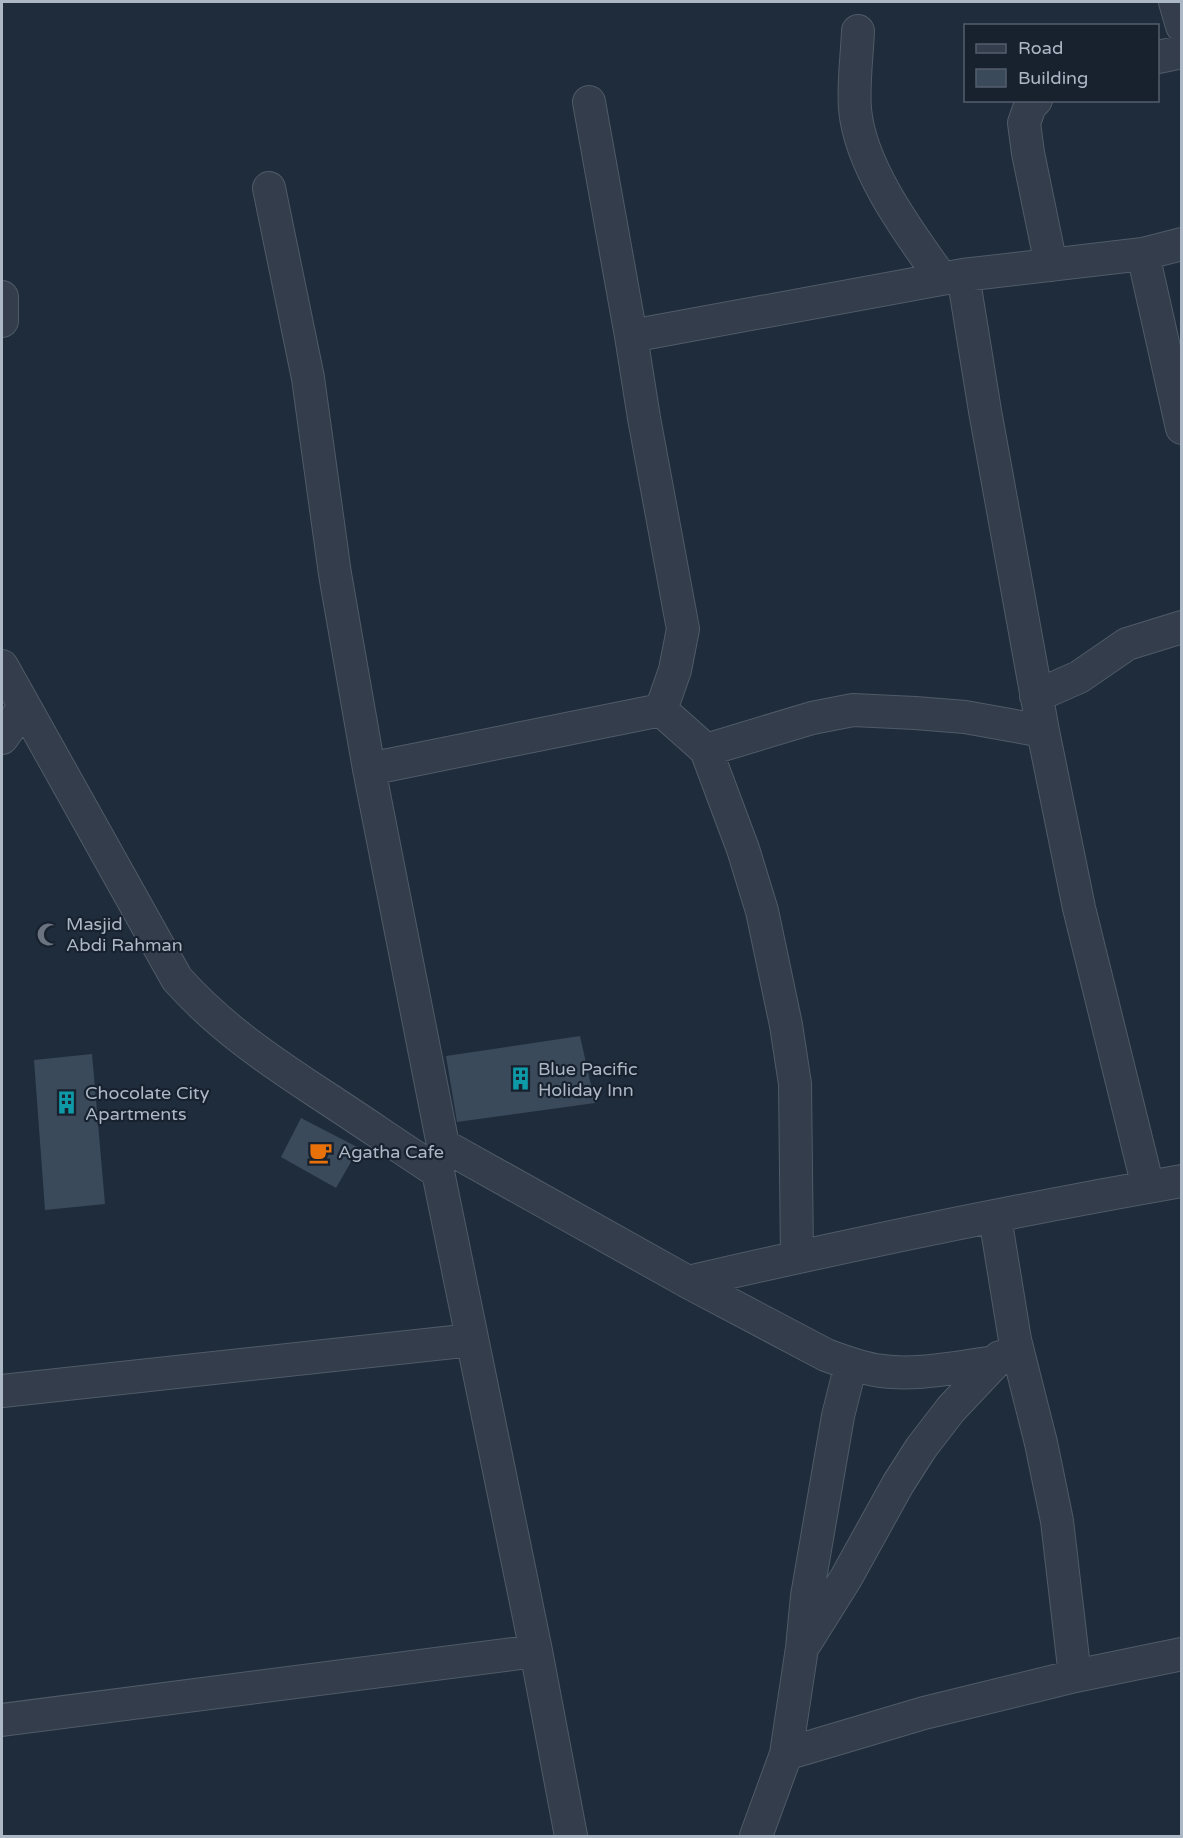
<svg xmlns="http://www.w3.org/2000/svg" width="1183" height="1838" viewBox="0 0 1183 1838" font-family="'Varela Round',sans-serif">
	<rect width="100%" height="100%" fill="#1f2c3b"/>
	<path fill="#3a4a5b" d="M580,1036L595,1103L457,1122L446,1056Z
		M92,1054L105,1204L45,1210L34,1060Z
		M301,1118L359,1148L336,1188L281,1157Z"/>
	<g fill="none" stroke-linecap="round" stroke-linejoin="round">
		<defs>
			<path id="minor" d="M1175,2L1182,26
				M858,31C857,56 853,84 855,109C860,167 909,233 942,279
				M1158,57L1182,52
				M1036,100L1030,106L1024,123L1028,153L1051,265
				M589,102L631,336L644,418L683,629L675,670L661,710
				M269,188L308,378L335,574L369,769L443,1145
				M1143,254L1182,428
				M963,275L985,411L1043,731L1079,908L1148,1187
				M2,297V321
				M631,336L963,275L1143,254L1182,244
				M2,666L177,979C220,1027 266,1058 319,1093C359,1119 398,1146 438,1172L536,1651L571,1836
				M1036,696L1079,677L1127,644L1182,627
				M661,710L706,750L743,849L762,911L786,1025L795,1084L797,1257
				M2,738L24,707
				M706,750L812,718L853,710L915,713L965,717L1043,731
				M369,769L661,710
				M439,1165L443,1145L688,1282L826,1355C842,1361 858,1367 875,1370C914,1377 956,1367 995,1362
				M995,1217L1015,1340L1041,1443L1057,1521L1075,1676
				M688,1282C852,1244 1016,1210 1182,1181
				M2,1391L472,1340
				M806,1642L846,1578L898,1484L921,1448L951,1409L1000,1357
				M2,1720L536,1651
				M786,1754L924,1713L1075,1676L1182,1654
				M756,1836L786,1754L802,1648L807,1596L838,1416L851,1364"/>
		</defs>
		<use href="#minor" stroke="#505b68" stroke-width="34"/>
		<use href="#minor" stroke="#333d4b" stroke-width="32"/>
	</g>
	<defs>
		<symbol id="mosque-bare" viewBox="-9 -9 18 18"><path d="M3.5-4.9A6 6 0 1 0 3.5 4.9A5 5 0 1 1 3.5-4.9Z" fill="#6b7280" stroke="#18222f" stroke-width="2.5" paint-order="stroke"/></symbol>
		<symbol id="building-bare" viewBox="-9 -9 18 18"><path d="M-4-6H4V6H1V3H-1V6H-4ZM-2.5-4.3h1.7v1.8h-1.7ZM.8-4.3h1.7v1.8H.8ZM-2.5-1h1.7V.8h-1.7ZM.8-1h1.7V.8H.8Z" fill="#0f9aa8" stroke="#18222f" stroke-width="2.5" paint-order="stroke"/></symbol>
		<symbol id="cafe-bare" viewBox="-9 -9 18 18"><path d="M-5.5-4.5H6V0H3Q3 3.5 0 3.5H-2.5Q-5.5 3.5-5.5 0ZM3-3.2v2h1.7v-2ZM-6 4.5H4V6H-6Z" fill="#e8710a" stroke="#18222f" stroke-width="2.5" paint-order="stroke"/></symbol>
	</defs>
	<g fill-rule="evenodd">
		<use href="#mosque-bare" x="32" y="918" width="33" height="33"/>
		<use href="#building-bare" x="504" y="1062" width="33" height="33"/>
		<use href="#building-bare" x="50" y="1086" width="33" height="33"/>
		<use href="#cafe-bare" x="304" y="1136" width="33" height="33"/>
	</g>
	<g text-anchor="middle" stroke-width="4.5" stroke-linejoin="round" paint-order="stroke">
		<g font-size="18" fill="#adb8c7" stroke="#18222f" text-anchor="start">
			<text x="66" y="930">Masjid<tspan x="66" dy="21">Abdi Rahman</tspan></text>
			<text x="538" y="1075">Blue Pacific<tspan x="538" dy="21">Holiday Inn</tspan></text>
			<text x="85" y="1099">Chocolate City<tspan x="85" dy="21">Apartments</tspan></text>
			<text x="338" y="1158">Agatha Cafe</text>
		</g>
	</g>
	<rect width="1183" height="1838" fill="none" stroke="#adb8c7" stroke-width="6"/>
	<rect x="964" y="24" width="195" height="78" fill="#18222f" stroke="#545e6c" stroke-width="1.5"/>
	<rect x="976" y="44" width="30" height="9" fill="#333d4b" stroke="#545e6c" stroke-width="1.5"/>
	<text x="1018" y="54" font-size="18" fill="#adb8c7">Road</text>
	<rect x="976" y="69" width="30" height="18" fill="#3a4a5b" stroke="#545e6c" stroke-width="1.5"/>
	<text x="1018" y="84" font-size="18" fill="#adb8c7">Building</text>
</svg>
